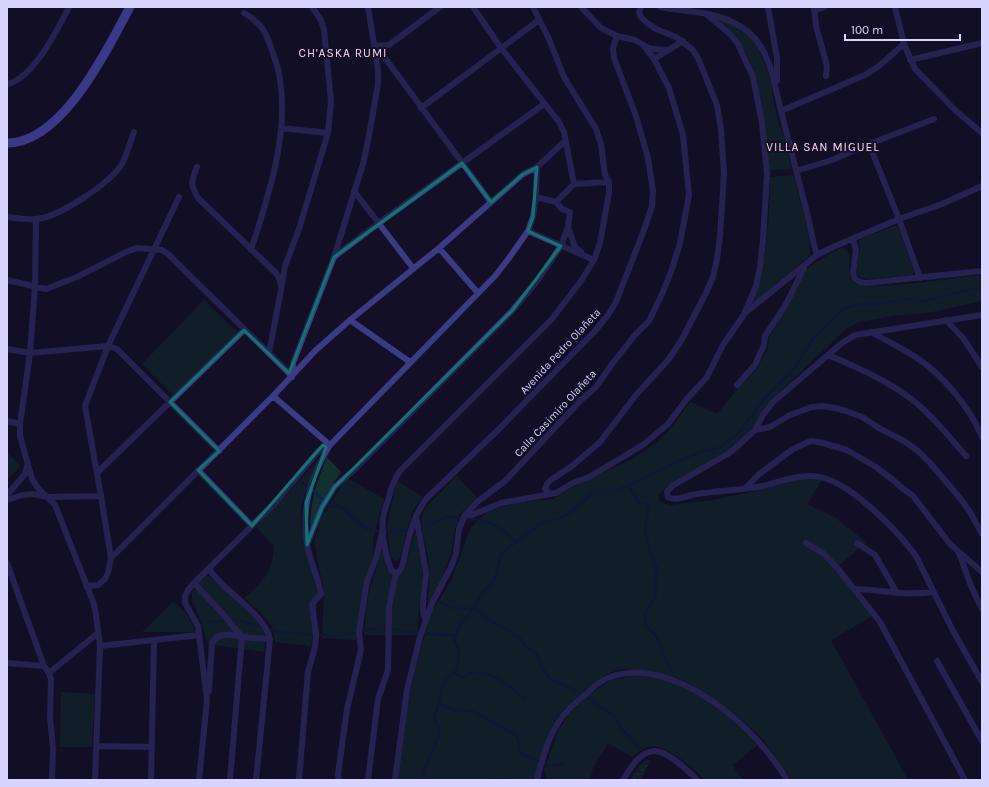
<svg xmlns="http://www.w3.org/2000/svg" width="989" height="787" viewBox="0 0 989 787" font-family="Karla,sans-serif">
	<defs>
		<pattern id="park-dots" width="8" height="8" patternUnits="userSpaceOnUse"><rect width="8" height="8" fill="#12302f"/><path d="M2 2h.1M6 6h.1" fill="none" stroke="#344d4e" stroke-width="1.8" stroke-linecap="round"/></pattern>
	</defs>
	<rect width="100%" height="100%" fill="#130f26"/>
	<path fill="#12302f" d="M713,18L727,22L739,29L750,37L759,50L771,82L773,98L778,122L786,141L791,169L769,170C764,133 761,66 737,38C731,30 721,24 713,18Z
		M793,175L808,230L810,255L756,301L753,302V301C768,262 769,219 770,177Z
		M895,226L898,227L914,272L912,275L867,279L862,278L856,273L860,249L859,241L862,238Z
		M840,248L845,249L849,254C851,263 846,277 854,283C864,292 963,277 982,275V301L932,312L893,316L858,322L845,330L829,345L771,400L760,414L750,431L724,455L668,486L659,494V500L663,503L671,505L712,500L756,491L810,477L822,480L807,504L834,517L866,542L835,569L872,616L831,640L908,780H792L763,739L738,717L717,701L689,683L672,676L640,670L621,669L607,674L596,681L567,706L554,722L541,757L535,780H397L408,701L420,652L431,613L452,579L470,529L487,512L515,503L552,499L577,485L632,459L655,444L669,431L690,402L717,414L739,387L757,369L768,347L769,338L783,313L805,271L810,266Z
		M204,300L238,333L173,395L142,364Z
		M7,453L21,466L7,479Z
		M327,457L341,472C328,491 318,509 310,530C310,502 316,483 327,457Z
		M320,458L306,490L301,506V525L318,597L311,646L275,642L272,626L263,615L245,598C264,579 272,575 274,546L256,527Z
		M456,476L477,497L460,514L455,530L451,554L440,582L428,603C429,588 431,572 428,557C425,540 417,524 425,508Z
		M347,478L384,499L373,538V555L363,589L356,640L322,638L324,592L314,542L322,517Z
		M397,480L422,497L412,512L400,557L398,560L395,561L391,557L387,525Z
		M415,531L422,567V582L419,609L417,635H364L368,596L377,567L381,539C382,543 383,547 384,551C386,566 383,575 403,573L406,565Z
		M207,575L252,613L265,633L264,652L208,644L199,616L192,600V592L200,581Z
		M173,602L185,611L196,632H142Z
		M633,676C643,677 654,676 664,679C701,689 731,718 758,745L732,765L743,780H704C695,768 667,746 652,746C644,747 638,752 632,757L608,743L593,768L590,780H547L544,770L557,734L568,715L591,693L612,680Z
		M61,692L95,694L92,747H60Z"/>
	<path fill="url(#park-dots)" d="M646,760H651L640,780H630L638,767Z"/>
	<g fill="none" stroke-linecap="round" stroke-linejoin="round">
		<path stroke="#0c2248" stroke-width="2.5" d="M302,482L314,491L329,506H340L364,527L373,531L395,532L411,528
			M628,485L639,502L649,505L645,530L651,556L657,568L655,584L656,595L644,616L646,626L657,637L665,658L672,671
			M418,526L433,523L447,517L479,520L492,524L503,530L516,542
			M439,602C452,609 460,610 474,608L493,622L519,637L527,647L537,654L542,667L549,678L579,692L614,716L623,730L638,747
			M209,622L239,620L278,632L332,636L349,634L378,628L429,634L456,635
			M453,672L462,677C465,676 468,674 471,673C490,669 512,688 525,699
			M439,703L454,710L474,711L517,736L520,753L550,766L563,763
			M420,780L438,737L440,727L434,721L443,683L457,669L459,650L454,641L459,626L474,608L480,596L495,579L501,554L516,542L542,523L563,517L575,509L593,492H614L686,458L704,451L719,448L738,434L766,397L778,384L791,373L815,336L845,308L860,304H880L907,299L924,301L973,289L982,288
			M489,780L506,779"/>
		<path stroke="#3d3a85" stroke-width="6" d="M581,7L601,28L617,36L635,40L647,47L653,49L667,50
			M660,7C685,12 712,11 734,23C745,28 755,37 761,47C773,67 775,89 781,111C790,146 799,181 808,217C811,230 813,243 817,255
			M768,7L777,58V81
			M814,7L816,26L827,66L826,76
			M895,7L904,44L915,69L956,111L982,133
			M814,10L825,7
			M244,13C263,24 266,33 273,53C275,60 278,67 279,74C290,133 269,194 251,250
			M706,14L730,34L738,44L753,77L762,123L767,174L763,240L760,267L756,286L745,312
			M375,46L389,45L440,7
			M377,47L491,202
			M654,59L683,41
			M910,60L982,43
			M7,84C33,79 58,29 69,7
			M421,108L539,20
			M781,111L865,75L879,66L904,44
			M281,128L328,133
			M869,144L899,219L920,278
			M197,167C191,181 190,184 198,198L276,273L280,280L281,287
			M796,171L832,160L869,144L934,119
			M574,184L609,182
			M354,191L413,268
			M536,197L556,202
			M7,217C16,218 26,220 35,219C57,219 110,183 122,164C127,155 130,142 134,132
			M36,220L35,286L30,353L20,424V436L32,479L38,488L55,505L94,604L96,615L100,646L95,780
			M568,227L575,247L581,252
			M528,231L594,260
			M853,239L856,250L853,273L855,279L860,282L866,283L982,271
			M439,248L478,293
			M334,257L379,223L544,104
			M7,280L46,289L77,277L126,252L137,248L162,250L168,254L286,370L292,377
			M982,315L855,335L842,343L773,402L763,415L755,430L731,452L672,486L667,492L668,497C676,502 687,495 697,494C719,491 741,490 763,486C779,482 796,475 813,476C846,477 897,530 916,556L952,629L982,682
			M350,320L410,362
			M946,320L963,338L982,367
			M871,332C885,340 900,347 914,356C941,373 970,407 982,437
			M7,349L30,353L108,346L117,349L219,451
			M269,353L281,290L285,266L299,229L328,133L331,101L324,30L321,20L312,7
			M828,355C858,368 889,381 915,402C934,417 950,438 966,456
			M292,377L293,363L334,257L363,164L368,141L378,84V69L368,7
			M737,385L755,365L764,345L765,336L785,306L804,268
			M7,421L20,424
			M755,430L770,427L790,415L812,407L822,406L835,408L846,411L862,417L879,428L904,441L918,451L930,463L960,498L970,512L982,534
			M198,470L252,526
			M97,473L244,330
			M746,488L758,475L793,449L804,444L811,441L819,442L847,450L876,467L893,480L902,488L913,496L950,544L982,572
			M550,494L545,489L547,484L551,480L572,466L600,442L636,395L668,360L681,341L706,293L713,277L717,259L720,236L724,174L721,129L717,105L698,58L692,49L676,37L656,29L647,23L640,16L639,12L641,7
			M7,495L25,474L27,466
			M7,500L22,495L33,494L48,497L101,496
			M465,515H472L501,503L556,493L573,483L589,477L628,454L644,444L668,424L686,400L707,377L723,345L745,313L817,255L833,247L899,219L942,204L982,186
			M416,516L426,573L423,602V611L425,619
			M308,543L322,508L335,487L354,470L512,311L537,281L561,246L568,227L570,212L562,209L556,202L574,184L564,132L559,122L501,48L473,7
			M806,543L824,554L839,570L880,622L965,780
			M857,543L875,555L897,593
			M959,553L971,586L982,609
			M111,558L273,396L316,350L350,320L439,248L523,174L537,167L565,141
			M7,563L44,666L49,673L51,679L50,717L53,748L52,780
			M209,569C225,593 264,613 270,639L256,780
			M396,573L391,570C386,555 381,535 383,518C384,511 387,504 389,497C391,488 394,479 400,471L551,320L581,281L594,260L600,243L609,193V182L605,175L601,144L596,129L564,77L549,39L533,7
			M396,573L399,572L402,567C408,543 411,519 426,499L499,429L594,332L608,315L616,302L644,230L652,206L653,191L648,158L636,116L614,58L613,48L617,36
			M194,583L222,613L242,637L230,780
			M86,586L98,585L105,579L108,573L111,558L101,496L85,406L108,346L179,197
			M856,589C883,590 906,596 933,592
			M100,646L199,635
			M937,661L982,741
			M7,663L44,666
			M49,673L98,633
			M209,691L212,643C220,630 232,636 244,637C253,638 262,639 270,639
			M96,746L152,747
			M151,780L154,640
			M199,780L207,700L198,626L185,603V597L188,590L194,583L274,504L316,454L321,449L330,445L273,396
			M299,780L308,672L315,647L316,635L312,604L321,594C318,577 310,561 307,544C301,508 311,475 330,445L495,276L509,258L528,231L533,217L536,197L537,167
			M339,780L338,774L347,709L361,650L359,632L367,581L376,558L382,533
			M368,780L378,699L388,670L389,607L396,573
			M395,780L407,690L420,637L432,603L451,567L456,554L459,529L465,515L477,502L505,481L581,400L596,387L612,364L635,335L649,321L663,292L672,269L680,243L689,195L683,135L669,88L654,59L643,45
			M537,780C543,755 551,727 569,709C574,704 580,699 585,695C592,688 601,680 610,677C674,654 757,728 787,780
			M623,780C630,769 639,752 654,751C666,750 689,771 697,780"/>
		<path stroke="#6f6bff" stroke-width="9" d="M7,143C63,143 107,49 130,7"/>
	</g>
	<path d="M0 0H989V787H0ZM462,163L491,202L523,174L537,167L533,217L528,231L561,246L512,311L335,487L322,508L307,545L306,503L326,447L323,445L252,526L198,470L219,451L170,402L244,330L289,373L334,257Z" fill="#130f26" fill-opacity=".55" fill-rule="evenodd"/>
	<path fill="none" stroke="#0f766e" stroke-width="3" stroke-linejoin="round" d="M462,163L491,202L523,174L537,167L533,217L528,231L561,246L512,311L335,487L322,508L307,545L306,503L326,447L323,445L252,526L198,470L219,451L170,402L244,330L289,373L334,257Z"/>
	<g text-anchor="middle" stroke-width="4" stroke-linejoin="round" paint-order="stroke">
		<g font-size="11" fill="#d9d4ff" stroke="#130f26">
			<text transform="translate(560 351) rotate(-47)" y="4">Avenida Pedro Olañeta</text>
			<text transform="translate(555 413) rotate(-47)" y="4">Calle Casimiro Olañeta</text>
		</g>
		<g font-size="12" letter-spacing="1" fill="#ffd6f0" stroke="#130f26">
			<text x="343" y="57">CH'ASKA RUMI</text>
			<text x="823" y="151">VILLA SAN MIGUEL</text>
		</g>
	</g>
	<rect width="989" height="787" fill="none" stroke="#d9d4ff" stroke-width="16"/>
	<path d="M845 34v6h115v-6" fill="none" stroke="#d9d4ff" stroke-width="2"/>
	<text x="851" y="34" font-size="12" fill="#d9d4ff" stroke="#130f26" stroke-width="3" paint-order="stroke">100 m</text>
</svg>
